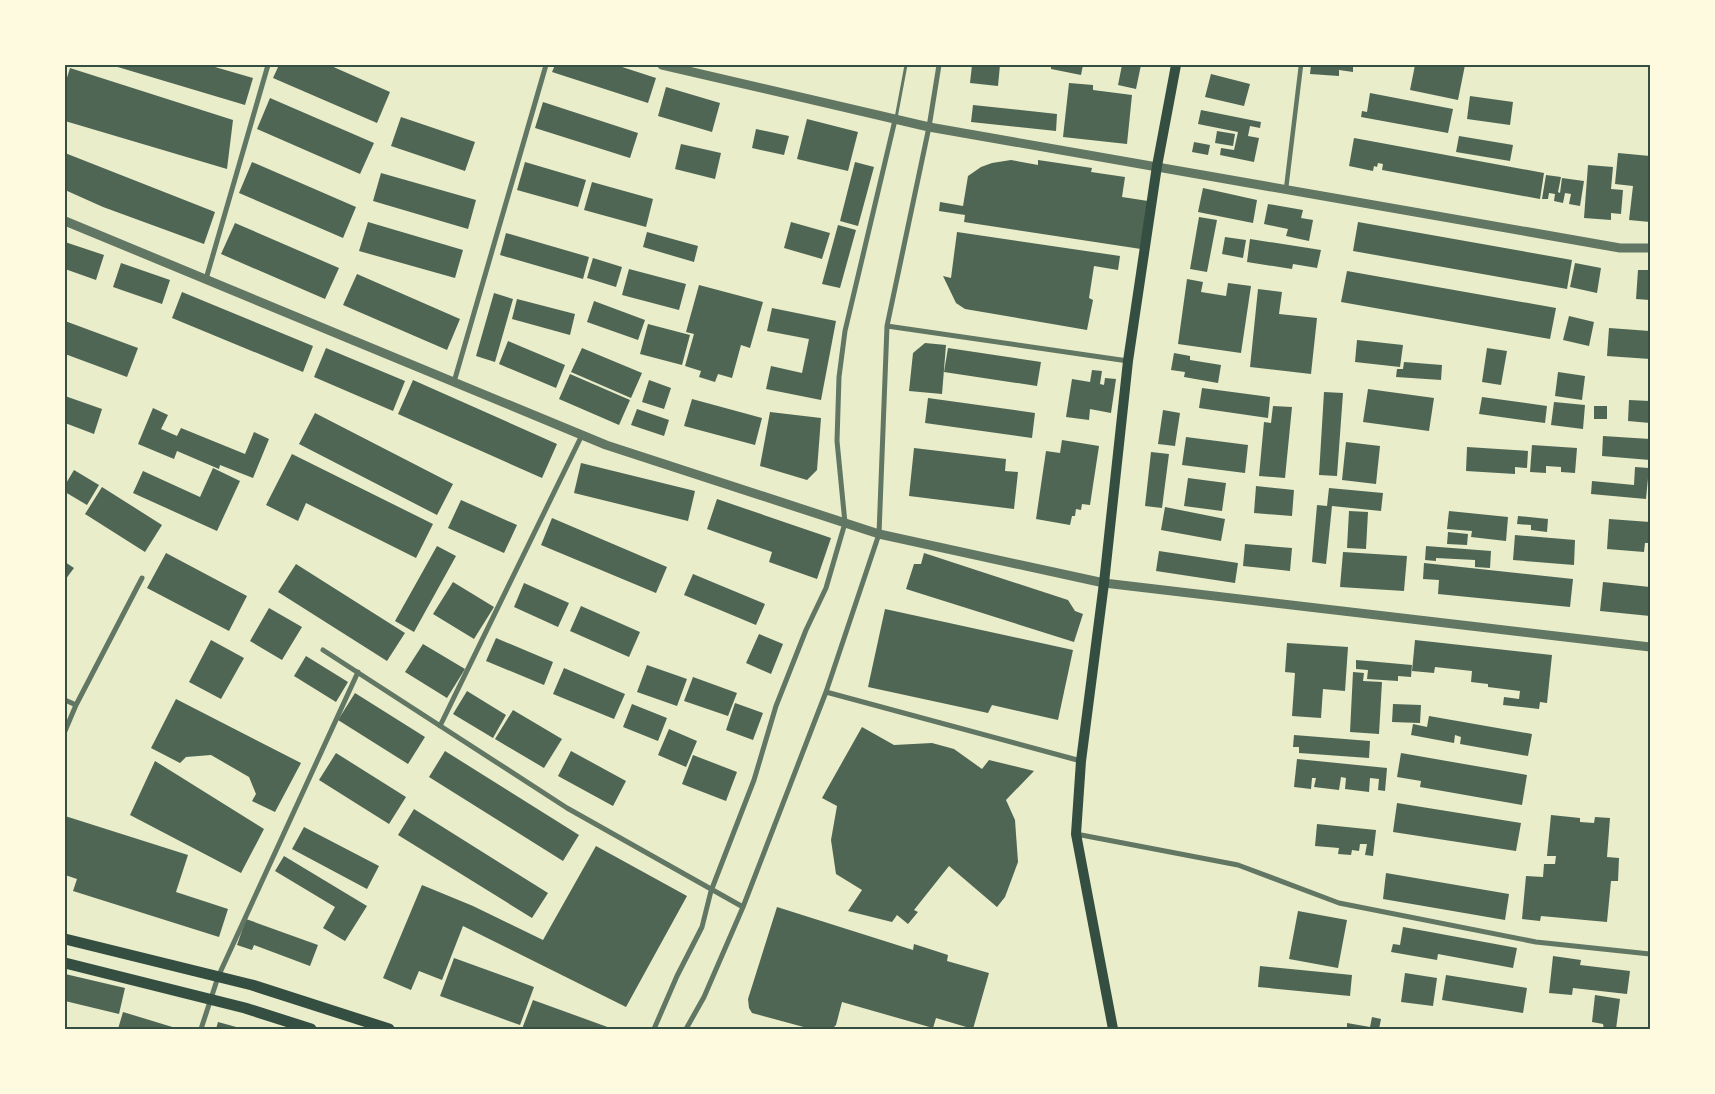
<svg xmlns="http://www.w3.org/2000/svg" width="1715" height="1094" viewBox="0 0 1715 1094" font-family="Commissioner,sans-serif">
	<rect width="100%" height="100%" fill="#e9edc9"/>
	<path fill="#4f6655" d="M111,65H208L253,78L245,105Z
		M279,65H329L390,92L377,123L273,78Z
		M555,65H616L656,78L648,103L552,72Z
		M972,65H1000L998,86L970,83Z
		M1051,65H1083L1081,75L1051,69Z
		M1122,65H1141L1136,89L1118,85Z
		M1311,65H1353V72L1339,70V76L1310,74Z
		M1415,65H1465L1458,100L1410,90Z
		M70,68L233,120L227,169L65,121V84Z
		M1211,74L1250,84L1244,106L1205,97Z
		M1069,83L1093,85V90L1132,95L1127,144L1063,137Z
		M666,87L720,103L712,132L658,116Z
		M1370,93L1453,109L1448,133L1361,117L1362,111L1367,112Z
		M1470,96L1513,102L1510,125L1467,119Z
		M270,98L374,143L360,174L257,129Z
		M543,102L638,133L630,158L535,128Z
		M973,105L1057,114L1056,131L971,122Z
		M1201,110L1261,122L1260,128L1250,126L1248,136L1259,138L1254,162L1220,155L1221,148L1234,150L1238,132L1198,124Z
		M401,117L475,142L465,171L391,146Z
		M807,119L858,132L848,171L797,159Z
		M756,129L789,136L784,155L752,148Z
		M1217,131L1235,134L1233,146L1215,143Z
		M1459,136L1513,145L1510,161L1456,152Z
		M1354,138L1544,173L1540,199L1382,170L1383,164L1378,163L1377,167L1374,166L1373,171L1349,166Z
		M1194,142L1210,145L1208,155L1192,152Z
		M681,144L721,153L715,179L675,169Z
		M65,153L215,212L204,244L103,207L65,190Z
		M1618,153L1650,156V222L1629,220L1633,186L1615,184Z
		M1011,160L1038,165V160L1092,168L1091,172L1125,177L1122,197L1148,201L1141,249L964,222L965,215L939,211L940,202L963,206L968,176L981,167L992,163Z
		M252,162L356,207L343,238L239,193Z
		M525,162L586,180L578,207L517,190Z
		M855,162L874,167L858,226L840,221Z
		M1588,165L1613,167L1611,189L1623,190L1621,214L1611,213V220L1584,218Z
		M381,173L476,200L468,229L373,201Z
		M1546,175L1561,177L1558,192L1560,193L1562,178L1584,181L1580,206L1569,204L1571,194L1565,193L1563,203L1554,201L1555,194L1549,193L1548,199H1542Z
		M592,182L653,199L646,227L584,210Z
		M1203,188L1257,200L1253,223L1198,212Z
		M1268,204L1303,210L1301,218L1313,220L1309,241L1286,236L1288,229L1264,224Z
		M1199,217L1217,220L1207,272L1190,269Z
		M368,222L463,250L455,278L359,251Z
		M791,222L830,233L822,259L784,248Z
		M1358,222L1572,260L1567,289L1353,251Z
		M235,223L339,268L325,299L221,254Z
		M838,225L856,230L840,288L822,284Z
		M647,232L698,246L694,262L643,247Z
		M957,232L1120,256L1118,270L1094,266L1089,298L1093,300L1087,330L965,309L956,303L943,276L951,278Z
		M506,233L589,257L583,279L500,255Z
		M1225,237L1246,240L1243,258L1222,254Z
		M1250,239L1321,250L1317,268L1293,264L1292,269L1247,262Z
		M65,242L104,255L96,280L65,269Z
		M593,258L622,267L616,287L587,278Z
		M121,263L170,280L162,304L113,287Z
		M1575,263L1601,268L1597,293L1570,287Z
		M629,269L686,284L679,310L622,295Z
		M1638,270H1650V300L1636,299Z
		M1347,271L1556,308L1550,339L1341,302Z
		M357,274L460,319L447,350L343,305Z
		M1187,279L1203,282L1201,292L1226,296L1228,283L1251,286L1241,353L1178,344Z
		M699,285L763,302L750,348L741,345L732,378L718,374L715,382L699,377L701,371L685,366L694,334L686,332Z
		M1258,289L1282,292L1279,314L1317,318L1311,374L1250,367Z
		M182,292L313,346L303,372L172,318Z
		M494,293L513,299L495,362L476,356Z
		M517,299L575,314L570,335L512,319Z
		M594,301L645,320L638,340L587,322Z
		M772,308L836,321L821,400L766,389L771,366L802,373L809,339L767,331Z
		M1569,316L1594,322L1589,346L1563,340Z
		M65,321L138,348L127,377L65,354Z
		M648,324L690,335L682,365L640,354Z
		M1609,328L1650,331V359L1607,356Z
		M1357,340L1403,345L1400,367L1355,362Z
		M508,341L565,365L556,388L499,364Z
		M925,343L946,345L942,394L909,391L913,353Z
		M326,348L405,381L393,411L314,377Z
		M582,348L642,373L631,398L571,372Z
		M948,348L1041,362L1037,386L944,372Z
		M1487,348L1507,351L1501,385L1482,382Z
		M1174,353L1190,356V360L1221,365L1218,383L1184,377L1185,372L1171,370Z
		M1404,362L1442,365L1441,380L1396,377L1397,369H1403Z
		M1092,370L1102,371L1100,384L1104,385L1105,378L1116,379L1111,413L1090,409L1089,420L1066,417L1072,379L1090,382Z
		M1558,372L1585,376L1582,400L1555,396Z
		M570,374L630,400L619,425L559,399Z
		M413,380L557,444L542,478L398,414Z
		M649,380L671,388L664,409L642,402Z
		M1202,388L1270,397L1268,418L1199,408Z
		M1368,389L1434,398L1429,431L1363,422Z
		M1324,392L1343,393L1337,476L1319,475Z
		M65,396L102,409L94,434L65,423Z
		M1482,397L1547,406L1545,423L1479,414Z
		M928,398L1035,413L1032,438L925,423Z
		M692,399L762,418L755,445L684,426Z
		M1629,400L1650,401V423L1628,421Z
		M1554,402L1585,405L1583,429L1551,425Z
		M1273,406L1292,407L1285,478L1259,476L1264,422L1271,423Z
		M1594,406H1607V419H1594Z
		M153,408L168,415L161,429L177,436L181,428L245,454L254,432L269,439L253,478L220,465L219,469L177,451L174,459L138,444Z
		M637,409L669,420L664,436L631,425Z
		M1163,410L1180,413L1175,446L1158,444Z
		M770,412L821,418L817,470L807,480L760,466Z
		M315,413L453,484L437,515L299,444Z
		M1603,436L1650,439V460L1602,456Z
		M1186,437L1248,445L1245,473L1182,465Z
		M1062,440L1099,446L1090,505L1082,504L1081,510L1076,509L1075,516H1072L1070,525L1036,519L1046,451L1060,453Z
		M1346,442L1380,446L1376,484L1342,480Z
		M1532,445L1577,448L1575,473L1561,472V467L1546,466V473L1530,472Z
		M1467,447L1528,451L1527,468L1515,467V474L1466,471Z
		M914,448L1006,459L1005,471L1018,472L1014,509L909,496Z
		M1151,452L1169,454L1162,508L1145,506Z
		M292,454L433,524L416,558L306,503L298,521L266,505Z
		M581,463L695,491L688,521L574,493Z
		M1635,467L1649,468L1646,499L1591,494L1592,481L1634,485Z
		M213,468L240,481L217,531L133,493L143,471L200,497Z
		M74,470L99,485L87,505L65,492V485Z
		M1188,478L1226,483L1222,511L1184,506Z
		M1256,486L1294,490L1292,516L1254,513Z
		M102,487L162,525L145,552L85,514Z
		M1329,488L1383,493L1381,511L1332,506L1326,564L1312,562L1317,505L1327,506Z
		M717,499L831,538L817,579L769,562L772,552L707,529Z
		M461,500L517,525L504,553L448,528Z
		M1165,507L1225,519L1221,541L1161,530Z
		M1349,511L1368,512L1366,549L1347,548Z
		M1449,511L1508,517L1506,541L1471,537L1472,531L1447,529Z
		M1518,516L1548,519L1547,532L1531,530V525L1517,524Z
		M552,518L667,567L656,593L541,545Z
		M1609,519L1650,522V543H1645L1644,552L1607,549Z
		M1448,532L1468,534L1467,545L1447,544Z
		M1515,535L1575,540L1574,565L1513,560Z
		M1245,544L1292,548L1290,571L1243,566Z
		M437,546L456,556L414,632L395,621Z
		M1426,546L1491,551L1490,568L1475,567V560L1436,558V561L1425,560Z
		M1159,551L1238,563L1235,583L1156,571Z
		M1343,552L1407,556L1404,591L1340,587Z
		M166,553L247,596L229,631L147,588Z
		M924,553L1068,600L1075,611L1083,614L1074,642L906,589L914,564H921Z
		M65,562L74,568L65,580Z
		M1424,563L1573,579L1570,607L1438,594L1439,580L1423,579Z
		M296,564L405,633L387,661L278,592Z
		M693,574L765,604L756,625L684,595Z
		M453,582L494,607L474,639L433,614Z
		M1603,582L1650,587V616L1600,611Z
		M524,583L569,603L558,627L514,607Z
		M581,606L640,632L629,657L570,631Z
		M269,608L302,627L282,660L250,641Z
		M885,609L1073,650L1058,720L992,705L988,713L868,687Z
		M759,634L783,644L771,674L746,663Z
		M496,638L553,662L544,685L486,661Z
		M211,640L244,658L221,699L189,682Z
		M1415,640L1552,655L1547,703L1540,702L1539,709L1503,705L1504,697L1519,699L1520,691L1488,687V684L1471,682L1472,671L1435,667L1434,673L1412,671Z
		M1287,643L1348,647L1345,691L1323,689L1321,718L1292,716L1295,673L1285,672Z
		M423,644L465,669L447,698L405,672Z
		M306,656L348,682L336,702L294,676Z
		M1356,660L1412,665L1411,677L1398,676V681L1367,679L1368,670L1356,669Z
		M647,665L687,679L677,706L637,692Z
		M564,668L625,694L614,719L553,694Z
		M1353,672L1364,673L1363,681L1382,682L1379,734L1350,732Z
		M693,677L737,693L728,716L684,701Z
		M467,691L506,715L493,738L453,714Z
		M355,693L425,737L408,764L338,720Z
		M176,699L301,763L275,812L252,801L256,794L249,777L211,755L186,757L180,763L151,748Z
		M735,703L763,713L753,740L726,730Z
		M632,704L667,718L658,741L623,727Z
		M1393,704L1421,705L1420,723L1392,722Z
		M513,710L562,739L544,768L495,739Z
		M1429,716L1532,734L1528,756L1460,744L1461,737L1455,735L1454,743L1411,735L1413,724L1427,727Z
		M862,727L894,745L932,743L954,749L982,769L989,760L1034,771L1006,800L1015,820L1018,862L1005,897L997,907L949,866L914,910L918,912L908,924L897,915L892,922L848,911L862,890L836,874L831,840L837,806L822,798Z
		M669,729L697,741L686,767L658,755Z
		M1294,735L1370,741L1369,758L1299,753V747H1293Z
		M445,751L579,835L563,861L429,777Z
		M571,751L626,781L613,806L558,776Z
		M336,753L406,797L389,824L319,780Z
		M1401,753L1527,775L1522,805L1420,787L1421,781L1397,777Z
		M693,755L737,772L726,801L682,784Z
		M1297,759L1387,768L1385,791L1378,790L1379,779L1370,778L1369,792L1345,789L1346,778L1341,777L1339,790L1314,787L1316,778H1312L1311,789L1294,787Z
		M155,761L264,829L241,873L130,815Z
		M1397,803L1521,823L1516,851L1393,832Z
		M414,809L548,893L532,918L398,835Z
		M1551,815L1580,818V822L1594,823L1595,817L1610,818L1607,857L1619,858L1618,881H1611L1607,922L1541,916L1540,921L1522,919L1526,876L1543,877L1544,864H1555L1556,856H1547Z
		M65,816L188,855L176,892L228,909L219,937L73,891L77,879L65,875Z
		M1317,824L1376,830L1373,856L1365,855L1367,844H1360L1359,851L1352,850L1351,855L1338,854L1339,848L1315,846Z
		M304,827L379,866L367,889L292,849Z
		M596,846L687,896L626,1007L463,926L442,980L419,971L411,990L383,978L422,885L473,906L467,917L473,906L543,940Z
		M284,856L367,906L345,941L323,928L335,907L275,871Z
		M1386,873L1509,894L1505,920L1383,899Z
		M777,907L913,950L914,944L948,955L947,961L989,973L973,1029L936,1018L933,1028L842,1002L836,1025L832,1029H811L752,1013L749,1008L748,999Z
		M1298,911L1347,920L1338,968L1289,959Z
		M246,919L318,945L310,966L254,945L252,950L237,945Z
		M1403,927L1517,948L1513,968L1438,954L1437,960L1391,952L1393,944L1400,945Z
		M1553,956L1581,960L1580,965L1630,971L1627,994L1573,988L1572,995L1549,993Z
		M454,958L534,987L520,1025L440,996Z
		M1260,966L1352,975L1350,996L1258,987Z
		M1405,973L1437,978L1433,1006L1401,1002Z
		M65,974L125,988L119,1014L65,1001Z
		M1446,975L1527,988L1523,1013L1442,1000Z
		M1595,995L1620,999L1616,1029H1604L1603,1024L1592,1022Z
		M533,1000L613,1029H522Z
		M123,1012L179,1029H118Z
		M1372,1017L1381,1019L1379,1029H1347V1023L1370,1027Z
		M218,1022L240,1028V1029H216Z"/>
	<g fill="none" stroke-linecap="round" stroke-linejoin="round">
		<path stroke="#617663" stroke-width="3" d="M896,118L906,65"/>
		<path stroke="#617663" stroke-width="4.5" d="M1286,189L1301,65"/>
		<path stroke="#617663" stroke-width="5" d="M206,279L268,65
			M887,326L1128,361
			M454,382L546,65
			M323,650L567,808L743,907
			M826,692L1081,761
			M65,700L76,705L65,731
			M76,705L142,578
			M440,726L582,435
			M1076,834L1238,865L1339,903L1536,942L1650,954
			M201,1029L218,977L358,672
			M654,1029L677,976L702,927L711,891L754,780L776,706L806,630L826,588L845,523L837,441L839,377L845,331L895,120
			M686,1029L704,997L743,907L826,692L879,534L887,326L929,127L939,65"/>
		<path stroke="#617663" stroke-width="9" d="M662,65L929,127L1620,248H1650
			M65,221L606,445L879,534L1104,583L1650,647"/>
		<path stroke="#344e41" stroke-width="10" d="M1113,1029L1076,834L1081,761L1104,583L1128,361L1157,166L1176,65"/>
		<path stroke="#344e41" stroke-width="11" d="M65,939L252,985L389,1029
			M65,963L245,1008L311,1029"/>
	</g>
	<rect width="1715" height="1094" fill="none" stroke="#fefae0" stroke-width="132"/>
	<rect x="66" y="66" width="1583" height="962" fill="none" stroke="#344e41" stroke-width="2"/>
</svg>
